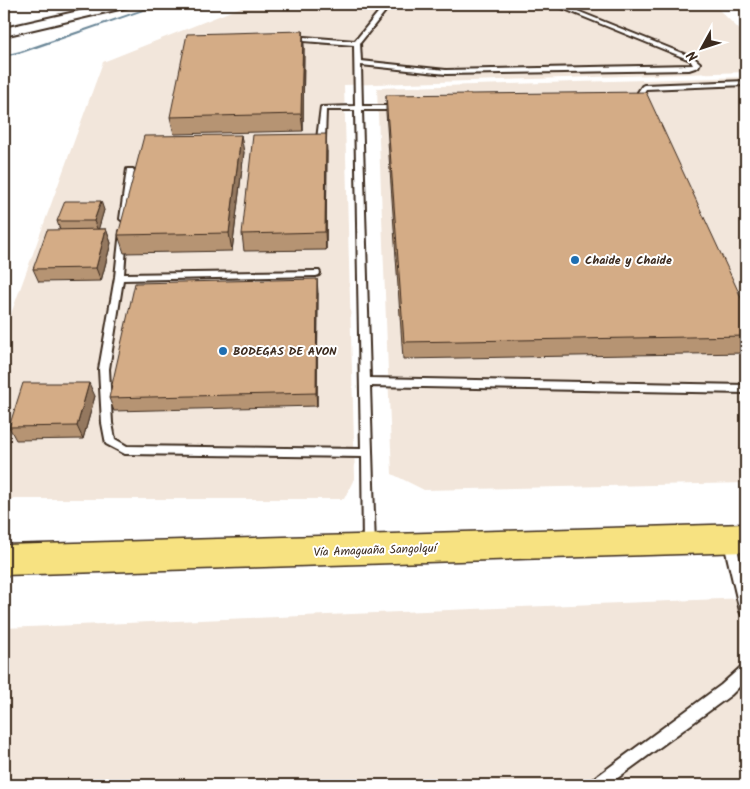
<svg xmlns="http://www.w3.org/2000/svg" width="750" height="789" font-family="Kalam,sans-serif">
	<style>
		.built { fill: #f2e6db }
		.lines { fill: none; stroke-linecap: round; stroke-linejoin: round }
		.stream { fill: #6b8798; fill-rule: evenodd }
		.service-casing { stroke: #3b2a1e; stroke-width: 4 }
		.minor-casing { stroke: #3b2a1e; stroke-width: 4 }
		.trunk-casing { stroke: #3b2a1e; stroke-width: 3 }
		.service { fill: #fff; fill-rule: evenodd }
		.minor { fill: #fff; fill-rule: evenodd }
		.trunk { fill: #f7e281; fill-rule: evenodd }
		.wall { fill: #b69473; stroke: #3b2a1e }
		.shaded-wall { fill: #94785e; stroke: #3b2a1e }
		.building { fill: #d4ac86; stroke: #3b2a1e }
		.poi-dot { fill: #1f6fb2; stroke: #fff; stroke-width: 2 }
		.labels { text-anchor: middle; stroke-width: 4; stroke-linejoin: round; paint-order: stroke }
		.poi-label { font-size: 12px; font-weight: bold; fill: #3b2a1e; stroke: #fff; text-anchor: start }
		.street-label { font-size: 12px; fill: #3b2a1e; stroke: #fff }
	</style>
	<rect width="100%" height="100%" fill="#fff"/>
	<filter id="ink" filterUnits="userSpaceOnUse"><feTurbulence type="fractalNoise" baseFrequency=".02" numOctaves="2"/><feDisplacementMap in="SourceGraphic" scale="10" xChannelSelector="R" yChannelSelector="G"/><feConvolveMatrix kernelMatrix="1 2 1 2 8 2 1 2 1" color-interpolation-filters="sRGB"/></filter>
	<g filter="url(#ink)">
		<!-- built -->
		<path class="built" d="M249,4H713L746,36V72L344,85L355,477L344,499H4V333L103,62Z
			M746,77V483L424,490L392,474L377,88Z
			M746,598V785H4V628Z"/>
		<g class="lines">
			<!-- stream -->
			<path class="stream" d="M158,4H163L22,53L4,57V55L20,51Z"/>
			<defs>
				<path id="service" d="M385,4H391L360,43L361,61L446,70L693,65L690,60L552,4H560L694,58L700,63L698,67L689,70L446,74L361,65L362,106H399L403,108L399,110H362L370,378L746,385V393L370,386L375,547L373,551L369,552L365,551L363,547L362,457L125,454L106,444L102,423L99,369L115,277L120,231L123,230L127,233L124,274L319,271L320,273L319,275L316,276L123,280L109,369L112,423L115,439L127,446L361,449L355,110H326L325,139L321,141L317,139L321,107L355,106L354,45L291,40L288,38L291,36L355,41Z
					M746,81V85L646,89L644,92L649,104L646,106L643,104L638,92L642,86L644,85Z
					M127,169H133L134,171L128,219L124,222L120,219Z
					M729,534L733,535L735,539L746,587V617L742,615L740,611L723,539L725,535Z
					M746,666V680L731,695L608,785H590L592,780L721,685L741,667Z"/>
				<path id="minor" d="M110,4H130L128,7L4,36V28Z"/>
				<path id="trunk" d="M746,524V552L4,575V545Z"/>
			</defs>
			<!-- service casing -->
			<use href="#service" class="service-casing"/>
			<!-- minor casing -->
			<use href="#minor" class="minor-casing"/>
			<!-- trunk casing -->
			<use href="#trunk" class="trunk-casing"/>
			<!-- service -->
			<use href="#service" class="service"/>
			<!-- minor -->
			<use href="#minor" class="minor"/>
			<!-- trunk -->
			<use href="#trunk" class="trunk"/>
		</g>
		<!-- wall -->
		<path class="wall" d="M303,31L304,48L303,131L174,134L170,117Z
			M386,95L746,308V353L403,359L386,112Z
			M327,151L326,250L244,251L242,234Z
			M244,152L232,251L124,253L118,235Z
			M104,210L98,229H106L111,243L101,281L39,282L33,269L60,230L57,221Z
			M318,293L317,406L114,411L109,398Z
			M95,396L83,439L16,440L9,427Z"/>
		<!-- shaded-wall -->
		<path class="shaded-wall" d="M303,31L304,48L303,131L301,114Z
			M326,134L327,151L326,250L325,232Z
			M241,135L244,152L232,251L229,233Z
			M101,201L104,210L98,231L94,221Z
			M106,229L111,243L101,281L96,268Z
			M317,279L318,293L317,406L316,393Z
			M89,383L95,396L83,439L77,426Z"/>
		<!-- building -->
		<path class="building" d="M303,31L301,114L170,117L187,34Z
			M646,92L746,308V336L404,342L386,95Z
			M326,134L325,232L242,234L253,135Z
			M241,135L229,233L118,235L144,136Z
			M65,201H101L94,221H57Z
			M106,229L96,268L33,269L47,230Z
			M317,279L316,393L109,398L135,283Z
			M23,383H89L77,426L9,427Z"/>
	</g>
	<!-- markers -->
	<g class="poi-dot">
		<circle cx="575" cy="260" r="5"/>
		<circle cx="223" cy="351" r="5"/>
	</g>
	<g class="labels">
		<!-- poi labels -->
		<g class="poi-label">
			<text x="585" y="264">Chaide y Chaide</text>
			<text x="233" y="355">BODEGAS DE AVON</text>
		</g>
		<!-- street labels -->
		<g class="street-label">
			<text transform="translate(375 550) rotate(-2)" y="4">Vía Amaguaña Sangolquí</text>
		</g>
	</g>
	<!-- margin -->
	<rect width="750" height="789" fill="none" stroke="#fff" stroke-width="20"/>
	<rect x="10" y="10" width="730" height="769" fill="none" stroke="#3b2a1e" stroke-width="2" filter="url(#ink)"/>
	<!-- north arrow -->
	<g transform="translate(702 48) rotate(230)" stroke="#ffffff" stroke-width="4" paint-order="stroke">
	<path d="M0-4L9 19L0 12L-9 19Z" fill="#3b2a1e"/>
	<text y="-8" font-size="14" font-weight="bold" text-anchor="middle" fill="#3b2a1e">N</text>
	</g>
</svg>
